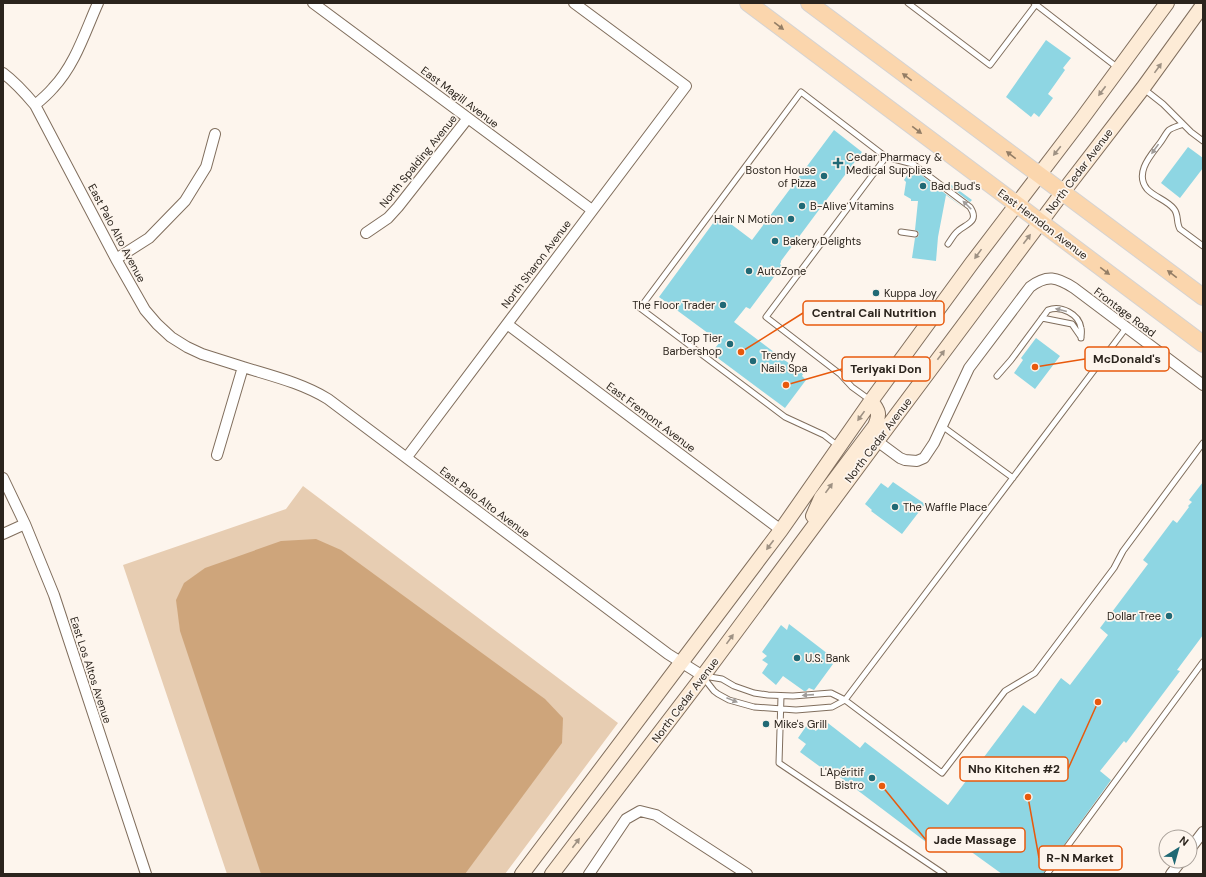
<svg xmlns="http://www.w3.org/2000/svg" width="1206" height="877" font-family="'DM Sans',sans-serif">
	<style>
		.green { fill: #e7cdb2 }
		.water { fill: #cea57b }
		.building { fill: #8ed6e3 }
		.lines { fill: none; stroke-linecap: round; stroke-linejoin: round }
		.service-casing { stroke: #806e5d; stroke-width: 7 }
		.minor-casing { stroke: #806e5d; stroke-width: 12 }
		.secondary-casing { stroke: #806e5d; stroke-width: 16 }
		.primary-casing { stroke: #d5d3d2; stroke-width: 18 }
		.service { stroke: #fff; stroke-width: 5 }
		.minor { stroke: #fff; stroke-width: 10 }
		.secondary { stroke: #fdebd6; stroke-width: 14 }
		.primary { stroke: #fbd6ad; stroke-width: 16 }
		.oneway { fill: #937d65 }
		.oneway2 { fill: #9e9183 }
		.oneway3 { fill: #a09c99 }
		.poi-dot { fill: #206975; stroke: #fdf5ed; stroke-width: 1.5 }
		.labels { text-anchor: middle; stroke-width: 3.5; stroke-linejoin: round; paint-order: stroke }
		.street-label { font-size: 11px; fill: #2b241d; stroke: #fdf5ed }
		.poi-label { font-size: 11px; fill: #2b241d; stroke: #fdf5ed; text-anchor: start }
		.leader { fill: none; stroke: #e8590c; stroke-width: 1.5 }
		.callout-dot { fill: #e8590c; stroke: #fdf5ed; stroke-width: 1.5 }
		.callout { fill: #fdf5ed; stroke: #e8590c; stroke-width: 1.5 }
		.callout-label { font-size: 12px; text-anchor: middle; font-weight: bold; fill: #2b241d }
	</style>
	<rect width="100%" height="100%" fill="#fdf5ed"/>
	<!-- green -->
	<path class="green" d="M303,486L618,723L505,874H227L123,565L286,509Z"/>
	<!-- water -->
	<path class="water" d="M316,539L341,550L545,699L563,718L562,743L465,874H261L180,631L176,600L184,583L205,568L281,541Z"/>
	<!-- building -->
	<path class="building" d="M1046,40L1071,58L1063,68L1065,70L1048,94L1053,98L1039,117L1034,113L1031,117L1006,97Z
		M834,130L862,152L781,261V262L780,264L782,266L750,309L746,307L734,322L803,374L802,376L806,380L785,408L711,353L720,342L659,297L719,215L752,240Z
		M1188,147L1203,158V168L1180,198L1161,183Z
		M912,168L965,209L946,195L938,237L936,261L912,258L915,238L918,237L919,234L918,231L915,230L918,201H911V199L904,195L906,182L904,180Z
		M949,183L972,200L970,202L948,185Z
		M1036,338L1060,356L1035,389L1014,373L1023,360L1021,358Z
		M893,482L925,504L902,534L871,511L872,510L865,504L881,483L888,488Z
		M1203,482V635L1177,670L1180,671L1126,743L1124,741L1100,771L1111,780L1043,874H1002L941,830L930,845L832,771L830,774L800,752L806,744L798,738L807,725L816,731L824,720L860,748L865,742L948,805L1023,705L1035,714L1061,678L1070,685L1108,635L1100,628L1148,564L1143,560L1173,520L1177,523L1189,507L1188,506L1192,502L1189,500Z
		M789,624L832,657L829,662L833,664L814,690L809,688L806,691H804L783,676L776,685L762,673L768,664L762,660L767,656L762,652L781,625L787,630Z"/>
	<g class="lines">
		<defs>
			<path id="service" d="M908,3L990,65L1037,3
				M1034,3L1118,68
				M1144,89L1163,104L1191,132L1203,141
				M1183,124C1179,126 1173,127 1169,130C1166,133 1163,139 1160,143C1151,155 1134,173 1147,189C1154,197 1167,200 1174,209C1179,215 1176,223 1180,229L1203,246
				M886,157L913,164L970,207C980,222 966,224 958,231C954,234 951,240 948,244
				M901,232L915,234
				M1042,318L1072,324L1081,337
				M997,376L1011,360L1048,310C1061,305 1079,314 1081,328C1082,331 1081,335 1081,338
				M942,426L1013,478
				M838,446L824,435L785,417L640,308L801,92L886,157L766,317L840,374L852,387L870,400
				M704,676L722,679L734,686L754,693L768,695L793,696L831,693L845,700L942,773L1005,691L1035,673L1114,568L1123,551L1203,443
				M703,677L714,691L718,694L729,700L754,707L796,710L832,707L845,700L1126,328
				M781,696L779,763L944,874
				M1047,874L1203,662"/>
			<path id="minor" d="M313,3L592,210
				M3,73C15,82 25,93 35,105L116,259L145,310L157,324L171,337L187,347L202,354L243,367L217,455
				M35,105C41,100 48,94 53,88C75,65 85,32 98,3
				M366,233L388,218L398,207L468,118
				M116,259L149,238L185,201L206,167L215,134
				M507,324L781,530
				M243,367C272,376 302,383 328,399L668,654L703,676
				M877,441L900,458L905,460L917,461L924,458L934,443L969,368L1030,287C1047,274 1057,277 1074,288L1203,385
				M407,457L686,86L574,3
				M3,478L25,524L54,595L146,874
				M3,534L25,524
				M1190,849L1203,832
				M589,874L626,819L640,811L656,815L747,874
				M1171,874L1181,861"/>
			<path id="secondary" d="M813,516L821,498L875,426C880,414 879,411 871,401
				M522,874L781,530L871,401L972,263L1081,120L1167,3
				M552,874L703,676L877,441L1063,192L1143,88L1203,5"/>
			<path id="primary" d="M748,3L1203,344
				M809,3L1203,297"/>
		</defs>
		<!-- service casing -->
		<use href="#service" class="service-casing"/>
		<!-- minor casing -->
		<use href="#minor" class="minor-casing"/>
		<!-- secondary casing -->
		<use href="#secondary" class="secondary-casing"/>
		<!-- primary casing -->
		<use href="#primary" class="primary-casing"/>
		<!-- service -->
		<use href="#service" class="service"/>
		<!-- minor -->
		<use href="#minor" class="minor"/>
		<!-- secondary -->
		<use href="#secondary" class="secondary"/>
		<!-- primary -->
		<use href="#primary" class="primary"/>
	</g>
	<!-- one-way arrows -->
	<defs><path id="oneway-solid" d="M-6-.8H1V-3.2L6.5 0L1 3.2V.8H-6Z"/></defs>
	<g class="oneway">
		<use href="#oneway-solid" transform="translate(779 26) rotate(37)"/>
		<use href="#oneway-solid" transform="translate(907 77) rotate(-143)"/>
		<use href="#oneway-solid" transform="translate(917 130) rotate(37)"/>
		<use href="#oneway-solid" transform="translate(1011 155) rotate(-143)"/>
		<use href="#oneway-solid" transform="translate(1105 271) rotate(37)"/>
		<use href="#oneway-solid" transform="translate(1172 274) rotate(-143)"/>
	</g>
	<g class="oneway2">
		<use href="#oneway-solid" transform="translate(1158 68) rotate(-54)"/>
		<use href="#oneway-solid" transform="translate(1102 91) rotate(127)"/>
		<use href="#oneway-solid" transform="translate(1057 151) rotate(129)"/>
		<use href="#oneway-solid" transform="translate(1027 239) rotate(-53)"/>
		<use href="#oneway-solid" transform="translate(978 254) rotate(126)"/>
		<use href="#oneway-solid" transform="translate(941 355) rotate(-53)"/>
		<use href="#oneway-solid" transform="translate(861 416) rotate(126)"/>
		<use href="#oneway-solid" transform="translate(829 488) rotate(-54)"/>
		<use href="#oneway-solid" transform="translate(770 545) rotate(127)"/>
		<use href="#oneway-solid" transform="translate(730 639) rotate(-54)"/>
		<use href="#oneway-solid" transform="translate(576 843) rotate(-53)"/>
	</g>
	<g class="oneway3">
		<use href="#oneway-solid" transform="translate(1155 149) rotate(126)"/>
		<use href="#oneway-solid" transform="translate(967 205) rotate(-135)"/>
		<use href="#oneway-solid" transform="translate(1061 310) rotate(-166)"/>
		<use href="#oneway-solid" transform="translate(808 695) rotate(176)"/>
		<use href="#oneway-solid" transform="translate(732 700) rotate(22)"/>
	</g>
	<!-- markers -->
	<g class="poi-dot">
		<path d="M836 157h4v4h4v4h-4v4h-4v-4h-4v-4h4z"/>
		<circle cx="824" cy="176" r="4"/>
		<circle cx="923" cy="186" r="4"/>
		<circle cx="802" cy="206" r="4"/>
		<circle cx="791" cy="219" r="4"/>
		<circle cx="775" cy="241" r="4"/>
		<circle cx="749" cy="271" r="4"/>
		<circle cx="876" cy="293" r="4"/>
		<circle cx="723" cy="305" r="4"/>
		<circle cx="730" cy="344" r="4"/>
		<circle cx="753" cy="361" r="4"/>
		<circle cx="895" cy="507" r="4"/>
		<circle cx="1169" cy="616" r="4"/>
		<circle cx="797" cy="658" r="4"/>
		<circle cx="766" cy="724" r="4"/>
		<circle cx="872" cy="778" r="4"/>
	</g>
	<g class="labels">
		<!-- street labels -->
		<g class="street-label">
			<text transform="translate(460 97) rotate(37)" y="4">East Magill Avenue</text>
			<text transform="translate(418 161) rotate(-51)" y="4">North Spalding Avenue</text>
			<text transform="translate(1079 171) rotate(-53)" y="4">North Cedar Avenue</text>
			<text transform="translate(1043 224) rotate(37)" y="4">East Herndon Avenue</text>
			<text transform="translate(117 233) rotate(62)" y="4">East Palo Alto Avenue</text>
			<text transform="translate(536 264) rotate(-53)" y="4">North Sharon Avenue</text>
			<text transform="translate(1125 312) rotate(37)" y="4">Frontage Road</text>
			<text transform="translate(651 417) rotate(37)" y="4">East Fremont Avenue</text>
			<text transform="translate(878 440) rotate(-53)" y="4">North Cedar Avenue</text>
			<text transform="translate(485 502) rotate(37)" y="4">East Palo Alto Avenue</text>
			<text transform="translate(91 670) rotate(72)" y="4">East Los Altos Avenue</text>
			<text transform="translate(685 700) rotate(-53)" y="4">North Cedar Avenue</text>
		</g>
		<!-- poi labels -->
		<g class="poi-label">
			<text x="846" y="161">Cedar Pharmacy &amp;<tspan x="846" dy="13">Medical Supplies</tspan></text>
			<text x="816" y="174" text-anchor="end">Boston House<tspan x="816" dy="13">of Pizza</tspan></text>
			<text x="931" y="190">Bad Bud's</text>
			<text x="810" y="210">B-Alive Vitamins</text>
			<text x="783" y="223" text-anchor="end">Hair N Motion</text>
			<text x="783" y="245">Bakery Delights</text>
			<text x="757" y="275">AutoZone</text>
			<text x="884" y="297">Kuppa Joy</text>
			<text x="715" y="309" text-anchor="end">The Floor Trader</text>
			<text x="722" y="342" text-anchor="end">Top Tier<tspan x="722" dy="13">Barbershop</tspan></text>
			<text x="761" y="359">Trendy<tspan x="761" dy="13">Nails Spa</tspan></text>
			<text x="903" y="511">The Waffle Place</text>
			<text x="1161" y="620" text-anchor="end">Dollar Tree</text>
			<text x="805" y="662">U.S. Bank</text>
			<text x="774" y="728">Mike's Grill</text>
			<text x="864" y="776" text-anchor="end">L'Apéritif<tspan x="864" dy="13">Bistro</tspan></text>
		</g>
	</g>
	<!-- callouts -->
	<path class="leader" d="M741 352L803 313M1035 367L1085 359M786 385L842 369M1098 702L1068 769M882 786L926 840M1028 797L1039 858"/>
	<g class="callout-dot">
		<circle cx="741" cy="352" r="4"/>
		<circle cx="1035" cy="367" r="4"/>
		<circle cx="786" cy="385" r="4"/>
		<circle cx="1098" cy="702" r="4"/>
		<circle cx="882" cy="786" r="4"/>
		<circle cx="1028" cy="797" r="4"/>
	</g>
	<g class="callout">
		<rect x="803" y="301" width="141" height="24" rx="4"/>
		<rect x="1085" y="347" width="84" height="24" rx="4"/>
		<rect x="842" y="357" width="88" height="24" rx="4"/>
		<rect x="960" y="757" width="108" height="24" rx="4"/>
		<rect x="926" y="828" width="99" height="24" rx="4"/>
		<rect x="1039" y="846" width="83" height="24" rx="4"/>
	</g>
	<g class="callout-label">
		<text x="874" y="317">Central Cali Nutrition</text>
		<text x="1127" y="363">McDonald's</text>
		<text x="886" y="373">Teriyaki Don</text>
		<text x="1014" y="773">Nho Kitchen #2</text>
		<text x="975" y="844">Jade Massage</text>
		<text x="1080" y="862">R-N Market</text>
	</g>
	<!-- border -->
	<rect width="1206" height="877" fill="none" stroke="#2b241d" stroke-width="8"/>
	<!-- north arrow -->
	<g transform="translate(1178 849) rotate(37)"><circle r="19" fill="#fdf5ed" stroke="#a9a19a"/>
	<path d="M0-3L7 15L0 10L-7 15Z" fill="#206975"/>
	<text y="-6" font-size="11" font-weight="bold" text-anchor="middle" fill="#2b241d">N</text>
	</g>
</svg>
